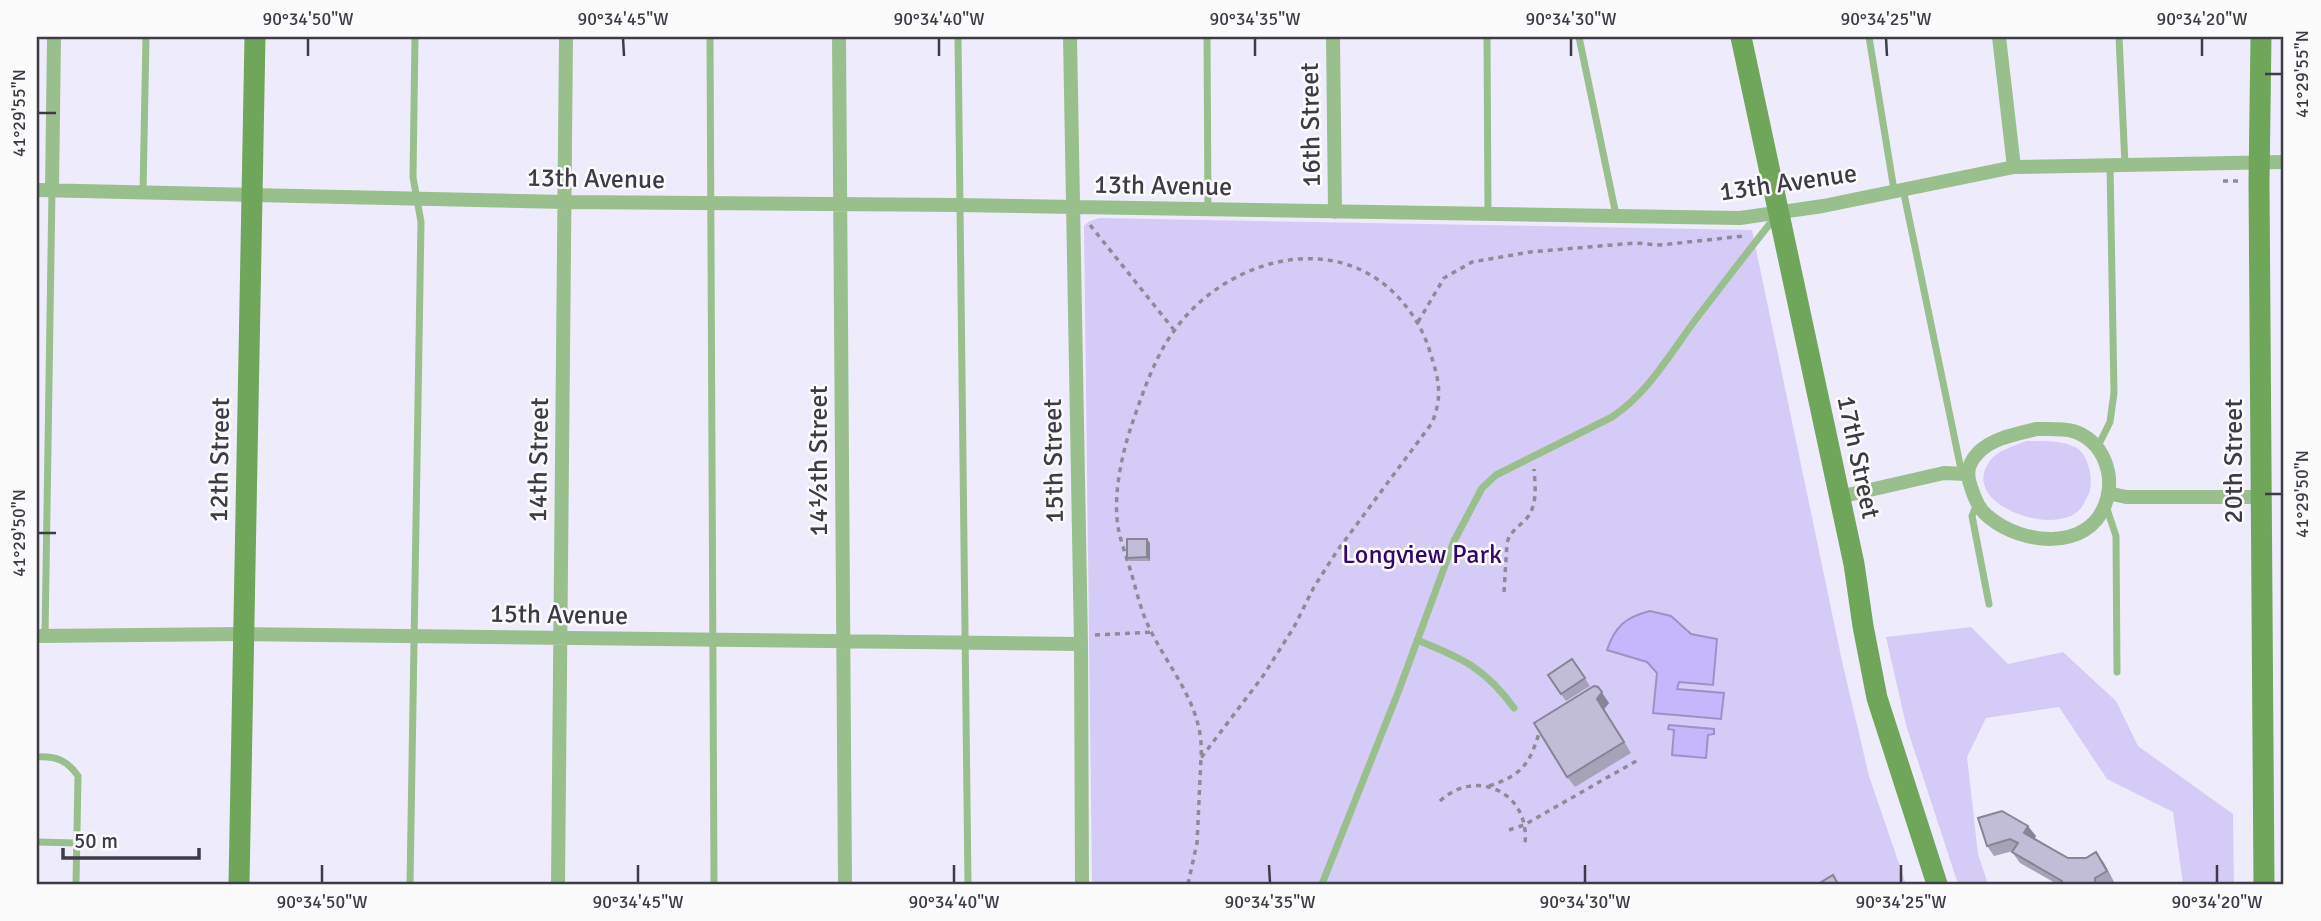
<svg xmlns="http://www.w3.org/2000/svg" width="2321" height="921" font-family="Signika,sans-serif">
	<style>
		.built { fill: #e8e3ff }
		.green { fill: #d4ccf6 }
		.water { fill: #c5b7fc; stroke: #9c92c5; stroke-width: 2 }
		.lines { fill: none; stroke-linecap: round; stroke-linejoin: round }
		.path { stroke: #8d8b98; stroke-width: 3.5; stroke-dasharray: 5 5; stroke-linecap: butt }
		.lane { stroke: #99bf8c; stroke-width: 7 }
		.street { stroke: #99bf8c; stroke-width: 14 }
		.secondary { stroke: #6fa659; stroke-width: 21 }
		.wall { fill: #a6a2b9 }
		.shaded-wall { fill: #878496 }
		.building { fill: #c1bcd7; stroke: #878496; stroke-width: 2 }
		.ticks { fill: none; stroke: #3d3b46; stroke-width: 2.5 }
		.labels { text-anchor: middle; stroke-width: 5; stroke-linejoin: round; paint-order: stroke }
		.street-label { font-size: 26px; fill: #3d3b46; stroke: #fbfbfb }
		.park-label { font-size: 26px; fill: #32056a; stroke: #fbfbfb }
		.neatline { fill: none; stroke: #3d3b46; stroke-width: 2.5 }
		.ticks-label { font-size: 18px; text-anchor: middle; fill: #3d3b46 }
	</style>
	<rect width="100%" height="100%" fill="#eeecfc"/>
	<!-- built -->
	<path class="built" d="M2280,172H2284V414Z"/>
	<!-- green -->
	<path class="green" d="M1099,218L1752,230L1842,661L1869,776L1906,884H1092L1084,226L1088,222Z
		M2027,441C2042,441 2061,440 2075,447C2088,453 2093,477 2090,490C2089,495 2085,501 2083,505C2063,541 1958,506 1989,462C1997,450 2014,446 2027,441Z
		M1971,627L2008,664L2063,652L2116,701L2138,746L2233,814L2234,884H2183L2173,812L2107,779L2059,707L1986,718L1967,757L1978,854L1988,884H1958L1906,725L1886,637Z"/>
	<!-- water -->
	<path class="water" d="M1650,611L1671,616L1691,634L1717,639L1713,685L1679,682L1677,689L1724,693L1721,719L1653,713L1657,673L1647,662L1607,650C1615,626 1626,617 1650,611Z
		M1669,725L1714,729V734L1708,735L1706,758L1672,755L1674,730L1668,729Z"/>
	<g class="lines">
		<!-- path -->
		<path class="path" d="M2223,181H2240
			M1090,225L1174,330
			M1418,322L1444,278L1472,262L1530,252L1635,243L1660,245L1744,236
			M1504,592L1507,543C1510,531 1519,527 1527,518C1538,504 1535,485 1534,469
			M1095,635L1153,632
			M1489,786C1523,775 1530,763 1540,730
			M1440,801C1477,767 1530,793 1525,843
			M1509,830L1524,825L1638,760
			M1188,884L1197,843L1201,758C1205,705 1167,668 1147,623C1140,607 1136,589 1131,572C1127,559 1122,545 1119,532C1112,500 1121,457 1131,427C1142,395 1154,358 1174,331C1222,263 1325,230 1391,290C1409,307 1423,328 1430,352C1439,380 1443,395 1432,423L1337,551L1314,587L1294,627L1263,676L1201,758"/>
		<!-- lane -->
		<path class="lane" d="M710,37L714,884
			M958,37L968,884
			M1207,37L1208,210
			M1487,37L1488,214
			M1579,37L1616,215
			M1869,37L1894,190
			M2119,37L2125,164
			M1903,189L1962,474
			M143,192L146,37
			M2097,448L2110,422L2114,393L2110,164
			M1977,504L1972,516L1989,604
			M2106,506L2116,536L2117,672
			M45,636L52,190
			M1417,640C1462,658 1485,668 1514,708
			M37,757C56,756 67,760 78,776L76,884
			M37,842L77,843
			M410,884L421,222L413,177L415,37
			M1322,884L1399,690L1454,541L1482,488L1496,475L1612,417C1649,392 1669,355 1696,319C1722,285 1749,250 1776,216"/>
		<!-- street -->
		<path class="street" d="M839,37L845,884
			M1070,37L1081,644L1082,884
			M1333,37L1335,212
			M1999,37L2014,167
			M37,190L565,202L959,205L1740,218L1823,206L2014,167L2284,162
			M52,190L54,37
			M2036,429C2047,429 2062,428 2073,431C2104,441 2116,476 2105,505C2087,552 2022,544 1990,518C1979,510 1975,499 1971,487C1965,472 1969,461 1981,450C1996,437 2018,434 2036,429Z
			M2108,493L2126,497H2261
			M1839,497L1944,473L1966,474
			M37,636L243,634L1081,644
			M558,884L566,37"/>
		<!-- secondary -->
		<path class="secondary" d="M1741,37L1854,564L1863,626L1877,698L1937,884
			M2261,37L2259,182L2264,884
			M239,884L255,37"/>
	</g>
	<!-- wall -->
	<path class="wall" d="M1150,543V561H1130L1127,558Z
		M1572,659L1590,686L1566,701L1548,675Z
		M1598,687L1609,703L1604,709L1631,753L1575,787L1567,777Z
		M2002,811L2036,836L2035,838L2068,858H2086L2096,852L2114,882L2110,884H2057L2020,863L2012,852L2013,851L1994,856L1987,846Z"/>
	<!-- shaded-wall -->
	<path class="shaded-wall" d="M1147,539L1150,543V561L1147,557Z
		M1598,687L1609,703L1604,709L1631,753L1597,699Z
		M2028,826L2036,836L2032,843L2024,833Z
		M2096,852L2104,863L2114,882L2107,871Z"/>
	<!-- building -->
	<path class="building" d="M1127,539H1147V557L1127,558Z
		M1572,659L1585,678L1561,694L1548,675Z
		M1594,686L1598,687L1602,692L1597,699L1624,742L1567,777L1534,723Z
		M2002,811L2028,826L2024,833L2068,858H2086L2096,852L2107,871L2095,878V884H2062V881L2012,852L2018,843L2010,839L1987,846L1978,818Z
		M1833,875L1838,884H1818Z"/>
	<!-- ticks -->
	<path class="ticks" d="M308,38V56M623,38L624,56M939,38V56M1255,38V56M1571,38V56M1886,38L1887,56M2202,38V56M2265,74H2282M38,113H56M2265,494H2282M38,533H56M322,865V883M638,865V883M954,865V883M1269,865L1270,883M1585,865V883M1901,865V883M2217,865V883"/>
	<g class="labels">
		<!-- street labels -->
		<g class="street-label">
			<text transform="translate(1310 125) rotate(-91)" y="9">16th Street</text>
			<text transform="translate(596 178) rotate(1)" y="9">13th Avenue</text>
			<text transform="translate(1788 182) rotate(-8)" y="9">13th Avenue</text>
			<text transform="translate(1163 185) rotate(1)" y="9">13th Avenue</text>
			<text transform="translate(1859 457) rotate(78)" y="9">17th Street</text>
			<text transform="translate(219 460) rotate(-89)" y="9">12th Street</text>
			<text transform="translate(538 460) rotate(-89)" y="9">14th Street</text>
			<text transform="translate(818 461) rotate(-90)" y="9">14½th Street</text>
			<text transform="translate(1053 461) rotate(-91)" y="9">15th Street</text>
			<text transform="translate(2233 461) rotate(-90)" y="9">20th Street</text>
			<text transform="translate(559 614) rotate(1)" y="9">15th Avenue</text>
		</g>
		<!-- park labels -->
		<g class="park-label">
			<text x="1422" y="563">Longview Park</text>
		</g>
	</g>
	<!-- border -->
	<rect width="2321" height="921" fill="none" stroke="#fbfbfb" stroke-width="77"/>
	<!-- scale -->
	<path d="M63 848v10h136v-10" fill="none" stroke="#3d3b46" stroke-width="3.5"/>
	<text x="74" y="848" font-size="21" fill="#3d3b46" stroke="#fbfbfb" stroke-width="5" paint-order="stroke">50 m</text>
	<rect x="38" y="38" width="2244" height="845" class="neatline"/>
	<g class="ticks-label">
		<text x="308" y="25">90°34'50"W</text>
		<text x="623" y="25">90°34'45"W</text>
		<text x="939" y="25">90°34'40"W</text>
		<text x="1255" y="25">90°34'35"W</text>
		<text x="1571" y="25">90°34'30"W</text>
		<text x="1886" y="25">90°34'25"W</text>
		<text x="2202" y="25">90°34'20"W</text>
		<text transform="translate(2302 74) rotate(-90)" y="6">41°29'55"N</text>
		<text transform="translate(19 113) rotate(-90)" y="6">41°29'55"N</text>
		<text transform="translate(2302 494) rotate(-90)" y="6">41°29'50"N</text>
		<text transform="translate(19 533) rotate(-90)" y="6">41°29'50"N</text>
		<text x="322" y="908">90°34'50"W</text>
		<text x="638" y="908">90°34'45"W</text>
		<text x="954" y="908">90°34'40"W</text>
		<text x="1270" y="908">90°34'35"W</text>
		<text x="1585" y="908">90°34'30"W</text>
		<text x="1901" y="908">90°34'25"W</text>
		<text x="2217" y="908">90°34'20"W</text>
	</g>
</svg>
